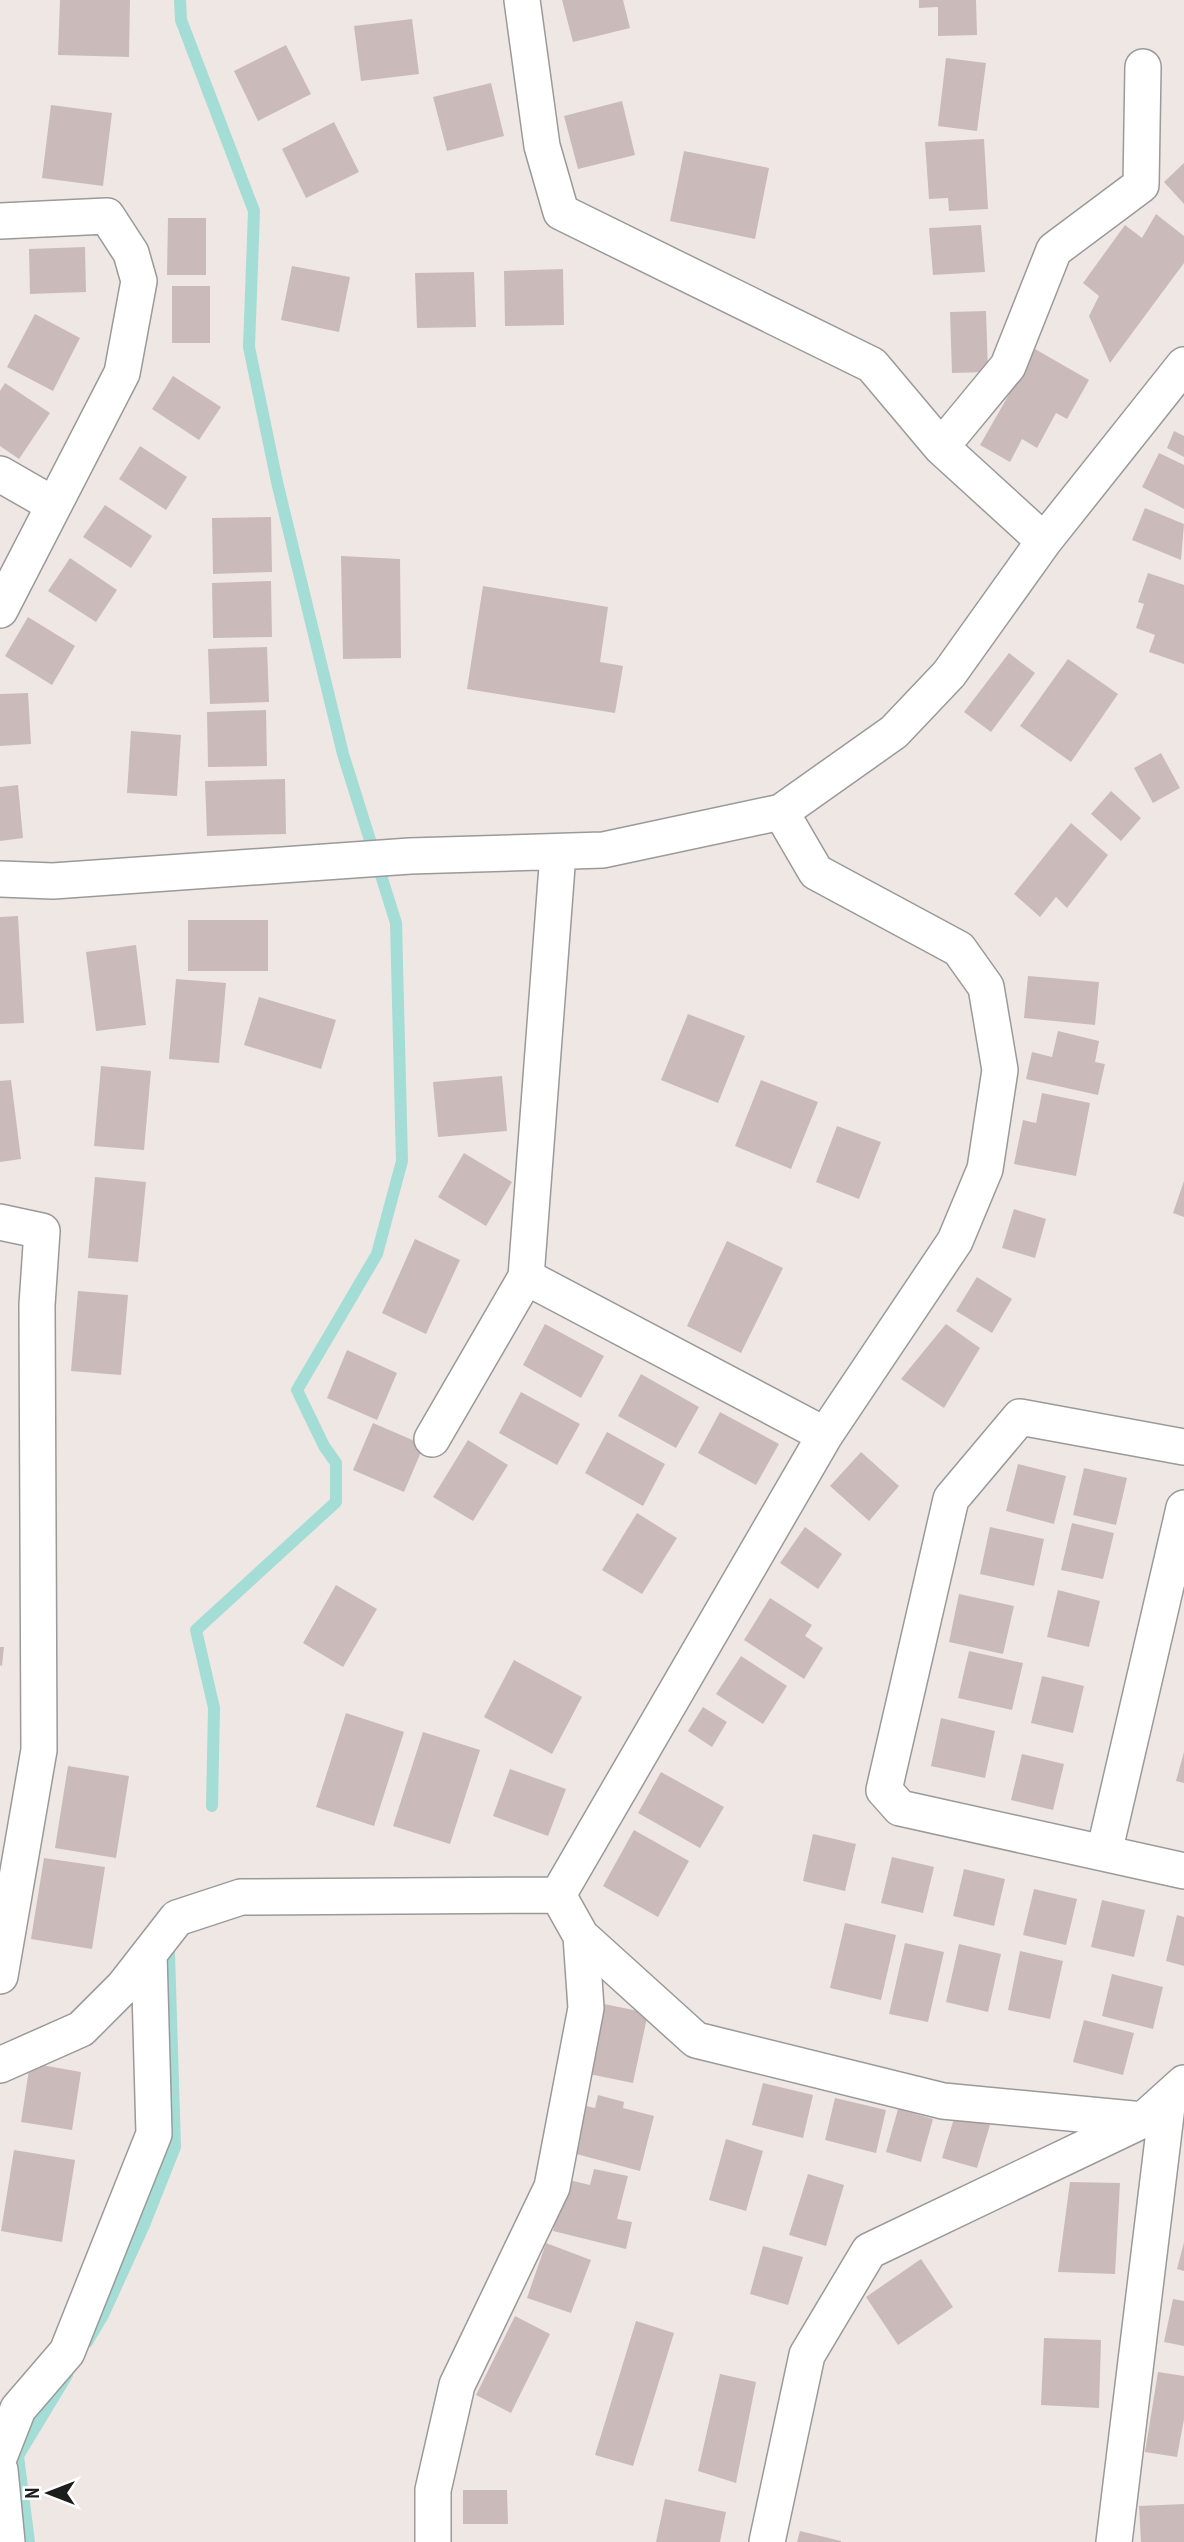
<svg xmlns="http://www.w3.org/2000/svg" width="1184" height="2542" font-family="'PT Sans Narrow',sans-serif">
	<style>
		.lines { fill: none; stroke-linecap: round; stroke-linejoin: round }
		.stream { stroke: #a3ddd6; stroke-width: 12 }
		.building { fill: #cabbba }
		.minor-casing { stroke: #9a9a9a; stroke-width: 38 }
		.minor { stroke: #fff; stroke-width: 35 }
	</style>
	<rect width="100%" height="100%" fill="#efe7e3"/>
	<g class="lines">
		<!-- stream -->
		<path class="stream" d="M180,0L181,20L254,211L249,347L277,482L343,754L396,923L402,1161L377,1254L297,1390L324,1446L336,1463V1502L196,1630L214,1708L212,1806
			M87,2342L103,2315L144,2225L175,2147L169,1953
			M29,2542L18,2456L67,2375"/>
	</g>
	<!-- building -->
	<path class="building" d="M60,0H130L129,57L58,55Z
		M562,0H623L630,28L573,42Z
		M919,0H976L977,35L938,36V7L919,8Z
		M412,19L419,74L361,81L354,26Z
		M286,45L311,94L258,121L234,71Z
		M946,58L986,63L977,131L938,126Z
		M491,83L504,136L447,151L433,97Z
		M622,101L635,155L578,169L564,116Z
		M51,105L112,113L103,186L42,178Z
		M334,122L359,172L306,198L282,149Z
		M984,139L988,209L949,211L948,198L929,199L925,142Z
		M684,151L769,168L755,239L670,221Z
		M1184,163V204L1164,182Z
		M1156,214L1184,236V263L1110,363L1089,316L1099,296L1083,283L1125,225L1142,238Z
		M168,218H206V275H167Z
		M981,225L985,272L933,275L929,228Z
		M85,247L86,292L30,294L29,249Z
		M292,266L350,277L339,332L281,320Z
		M563,269L564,325L505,326L504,271Z
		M474,272L476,327L417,328L415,273Z
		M172,286H210V343H172Z
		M986,311L988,372L952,373L950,312Z
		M35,314L80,338L53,391L7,367Z
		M1035,349L1089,380L1067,419L1056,413L1037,448L1022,439L1010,462L980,445Z
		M173,376L221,407L199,440L152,409Z
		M5,383L50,413L19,459L0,446V391Z
		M1174,431L1184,436V457L1167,448Z
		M140,446L187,477L166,510L119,479Z
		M1159,453L1184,465V509L1142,487Z
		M105,505L152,536L131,568L83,537Z
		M1145,508L1184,524L1181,560L1132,540Z
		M271,517L272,572L213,574L212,518Z
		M341,556L400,559L401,658L343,659Z
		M70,558L117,590L96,622L48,591Z
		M1148,573L1184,585V664L1149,652L1155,635L1136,628L1144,604L1138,602Z
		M271,581L272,637L213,638L212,583Z
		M483,586L608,607L600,662L623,666L615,713L467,689Z
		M28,617L75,646L52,685L5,656Z
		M267,647L269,702L210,704L208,649Z
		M1009,653L1035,673L991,732L964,712Z
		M1068,659L1118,694L1071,762L1020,726Z
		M28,693L31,744L0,746V694Z
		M266,710L267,766L208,767L207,712Z
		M131,731L181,735L177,796L127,793Z
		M1161,753L1180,788L1153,803L1134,768Z
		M285,779L286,834L207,836L205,781Z
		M18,785L23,838L0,841V787Z
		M1111,791L1141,818L1121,841L1091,814Z
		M1071,823L1108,855L1067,908L1056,897L1040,917L1014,894Z
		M18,916L24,1023L0,1024V917Z
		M188,920H268V971H188Z
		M136,945L146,1025L96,1031L86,952Z
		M1028,976L1099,982L1095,1025L1024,1018Z
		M176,979L226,983L219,1063L169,1059Z
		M259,997L336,1020L321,1069L244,1045Z
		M688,1014L745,1036L718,1103L661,1080Z
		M1058,1031L1099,1041L1095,1062L1105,1064L1098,1095L1026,1079L1032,1052L1052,1057Z
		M101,1066L151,1071L144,1150L94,1146Z
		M502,1076L507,1131L438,1137L433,1082Z
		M11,1080L21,1159L0,1162V1081Z
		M761,1080L818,1102L791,1169L735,1146Z
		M1042,1093L1090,1103L1076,1176L1014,1164L1023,1120L1036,1123Z
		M837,1126L881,1142L859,1199L816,1182Z
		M464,1153L512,1182L486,1226L438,1197Z
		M95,1177L146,1182L138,1262L88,1258Z
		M1184,1181V1217L1173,1213Z
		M1014,1209L1046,1219L1035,1258L1002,1248Z
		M415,1239L460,1260L426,1334L382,1313Z
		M727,1241L783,1268L741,1353L687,1326Z
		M977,1277L1012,1299L992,1333L956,1311Z
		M78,1291L128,1295L121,1375L71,1371Z
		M545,1324L604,1356L581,1398L523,1365Z
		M946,1324L980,1348L944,1408L901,1379Z
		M347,1350L397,1373L377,1420L327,1398Z
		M641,1374L699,1407L676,1448L618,1416Z
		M521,1392L580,1424L557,1465L499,1433Z
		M720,1412L779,1444L756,1485L698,1453Z
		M373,1423L424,1445L404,1492L353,1470Z
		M607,1432L665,1464L643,1506L585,1473Z
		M468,1440L508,1465L473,1521L433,1497Z
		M861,1452L899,1486L869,1521L830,1486Z
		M1018,1464L1066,1476L1054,1524L1006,1511Z
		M1084,1468L1127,1478L1116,1525L1073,1515Z
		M637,1513L677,1538L642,1594L602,1570Z
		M1072,1523L1114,1533L1103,1579L1061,1570Z
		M805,1527L842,1554L818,1589L780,1563Z
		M990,1527L1044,1539L1034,1586L980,1574Z
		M336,1585L377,1609L343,1667L303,1643Z
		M1058,1590L1100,1601L1089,1647L1047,1637Z
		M959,1594L1014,1606L1003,1654L949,1642Z
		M770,1598L812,1625L805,1636L823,1648L804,1679L744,1640Z
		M0,1647H4L2,1666L0,1665Z
		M969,1651L1023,1663L1012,1710L958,1698Z
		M741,1656L787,1686L763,1724L716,1694Z
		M514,1660L582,1697L552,1754L484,1717Z
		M1042,1676L1084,1686L1073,1733L1031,1723Z
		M703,1707L727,1722L712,1747L688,1731Z
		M346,1713L404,1732L374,1826L316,1807Z
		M941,1718L995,1731L985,1778L931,1766Z
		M423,1732L480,1750L450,1844L393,1826Z
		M1184,1752V1783L1176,1781Z
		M1022,1754L1064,1764L1053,1810L1011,1800Z
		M68,1766L129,1776L116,1858L55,1848Z
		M510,1769L566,1789L548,1836L493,1816Z
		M661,1772L724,1807L700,1848L638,1813Z
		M634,1830L689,1861L658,1917L603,1886Z
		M813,1834L856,1844L845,1891L803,1881Z
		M892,1857L934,1867L923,1913L881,1903Z
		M44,1858L105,1867L92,1949L31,1939Z
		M964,1869L1005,1879L994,1926L953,1916Z
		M1034,1889L1077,1899L1066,1945L1023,1935Z
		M1102,1900L1145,1910L1134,1957L1091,1947Z
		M1177,1915L1184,1917V1966L1166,1961Z
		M845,1923L896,1935L881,2000L830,1988Z
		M905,1943L944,1952L928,2022L889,2014Z
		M959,1944L1001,1954L988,2012L946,2002Z
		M1020,1951L1063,1961L1050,2019L1008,2010Z
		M1112,1974L1163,1987L1153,2029L1102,2016Z
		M604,2004L648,2013L633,2083L589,2074Z
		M1084,2020L1134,2033L1123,2075L1073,2062Z
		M30,2063L81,2072L72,2130L21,2122Z
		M763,2083L813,2095L803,2138L752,2125Z
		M598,2095L624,2102L623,2108L654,2116L640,2171L569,2152L582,2105L595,2108Z
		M835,2098L886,2110L876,2153L825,2140Z
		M898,2109L933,2119L921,2162L886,2152Z
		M955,2115L990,2125L977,2168L942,2158Z
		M726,2139L763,2151L746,2211L709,2200Z
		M14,2150L75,2160L62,2242L1,2231Z
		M594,2169L628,2176L617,2219L632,2222L626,2249L553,2231L565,2179L590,2185Z
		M808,2174L844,2185L826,2246L789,2235Z
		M1070,2182L1120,2183L1115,2274L1058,2272Z
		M1184,2242V2271L1177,2269Z
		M546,2243L591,2260L571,2313L527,2298Z
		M763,2246L803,2257L788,2305L750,2294Z
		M921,2259L953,2307L898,2345L866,2297Z
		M1173,2299L1184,2301V2346L1164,2342Z
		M515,2316L550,2334L511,2413L476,2395Z
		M636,2321L674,2333L633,2466L595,2455Z
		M1044,2338L1101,2340L1099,2408L1041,2405Z
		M1158,2372L1184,2376V2419L1177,2457L1145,2452Z
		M720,2374L756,2382L736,2483L698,2471Z
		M463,2490H507L508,2524H463Z
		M665,2499L726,2512L720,2542H656Z
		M1184,2504V2542H1141L1139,2506Z
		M800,2531L841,2541V2542H797Z"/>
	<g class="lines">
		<defs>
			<path id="minor" d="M522,0L542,146L561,212L872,365L941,447L1044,541
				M0,221L107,216L131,253L139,281L122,373L0,610
				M941,447L1008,366L1054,250L1141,185L1143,67
				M0,474L54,505
				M0,879L53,881L410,856L603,850L781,812L894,732L949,674L1044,541L1184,365
				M0,1222L42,1231L37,1305L39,1750L0,1976
				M526,1277L825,1435
				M432,1439L526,1277L558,853
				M1184,1447L1020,1417L951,1499L884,1790L900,1808L1184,1871
				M1104,1853L1184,1508
				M558,1895L825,1435L955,1241L985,1169L1000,1070L986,987L959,949L816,872L781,812
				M558,1895L581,1936L696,2040L943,2101L1143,2120
				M0,2065L81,2029L124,1986L177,1918L241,1897L558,1895
				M0,2455L18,2409L67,2352L154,2134L149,1954
				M0,2470L7,2542
				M433,2542V2490L457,2385L552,2187L586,2008L581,1936
				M767,2542L807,2355L869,2251L1143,2120L1184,2083
				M1114,2542L1168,2098"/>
		</defs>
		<!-- minor casing -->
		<use href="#minor" class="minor-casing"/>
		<!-- minor -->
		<use href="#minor" class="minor"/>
	</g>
	<!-- north arrow -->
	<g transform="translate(49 2493) rotate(270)" stroke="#ffffff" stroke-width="5" paint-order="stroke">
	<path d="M0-5L12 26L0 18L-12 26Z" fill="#1d1d1d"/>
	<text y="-10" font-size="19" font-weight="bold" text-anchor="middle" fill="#1d1d1d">N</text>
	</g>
</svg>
